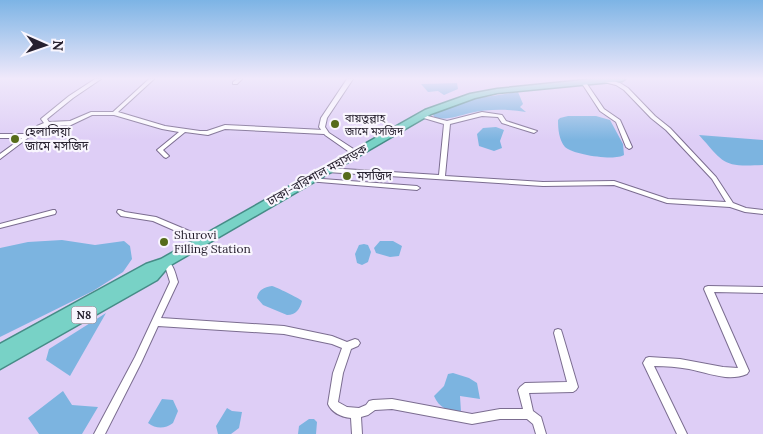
<svg xmlns="http://www.w3.org/2000/svg" width="763" height="434" font-family="Lora,'Noto Sans Bengali',serif">
	<style>
		.water { fill: #7cb4e0 }
		.lines { fill: none; stroke-linecap: round; stroke-linejoin: round }
		.minor-casing { stroke: #7b6d90; stroke-width: 2 }
		.tertiary-casing { stroke: #7b6d90; stroke-width: 2 }
		.trunk-casing { stroke: #468c87; stroke-width: 3 }
		.minor { fill: #fff; fill-rule: evenodd }
		.tertiary { fill: #fff; fill-rule: evenodd }
		.trunk { fill: #78d2c6; fill-rule: evenodd }
		.poi-dot { fill: #566c1a; stroke: #f9f6fe; stroke-width: 2 }
		.labels { text-anchor: middle; stroke-width: 4.5; stroke-linejoin: round; paint-order: stroke }
		.far-poi-label { font-size: 11px; fill: #27212f; stroke: #f9f6fe; text-anchor: start }
		.shield { fill: #f9f6fe; stroke: #66616d; stroke-width: 1 }
		.shield-label { font-size: 11px; font-weight: bold; fill: #27212f }
		.poi-label { font-size: 12px; fill: #27212f; stroke: #f9f6fe; text-anchor: start }
		.street-label { font-size: 12px; fill: #27212f; stroke: #f9f6fe }
	</style>
	<rect width="100%" height="100%" fill="#decef6"/>
	<!-- water -->
	<path class="water" d="M457,83L458,89L444,95L438,91L428,92L421,84Z
		M518,92L523,104L520,107L526,112C508,109 488,109 470,113C458,116 448,120 435,118L433,115C457,98 490,97 518,92Z
		M568,116H596L610,120L623,144L624,155C616,161 573,155 565,147C559,140 558,129 558,120L560,118Z
		M496,127L504,130L500,141L502,148L494,151L479,146L477,134L483,128Z
		M699,135L763,140V165C722,167 725,164 699,135Z
		M62,240L95,245L124,241L130,246L132,259L123,272L93,291L0,337V248L28,242Z
		M380,241H393L402,246L399,256L390,257L376,253L374,248Z
		M364,244L368,245L371,252L368,262L362,265L357,263L355,254L359,245Z
		M272,286C276,287 299,298 302,301C300,309 296,315 287,315L263,305L257,298C258,290 264,287 272,286Z
		M106,313L70,376L46,360L49,349Z
		M453,373L469,378L477,383L480,399L460,396L461,412C448,411 439,408 434,396L444,386L448,374Z
		M63,391L72,405L98,407L82,434H39L28,418Z
		M162,399L173,400L178,411L173,423C165,429 156,429 148,423Z
		M227,408L232,411L242,412L239,428L231,434H218L216,426Z
		M309,419H314L317,422L316,434H298L299,426Z"/>
	<g class="lines">
		<defs>
			<path id="minor" d="M95,79H101L73,98L47,119L49,122L70,121L91,112H113L149,79H154L118,112L165,126L200,131H207L225,125L324,130L327,132L324,134L225,129L208,135L185,132L163,150L169,156L166,158L164,157L157,150L179,132L162,129L114,115H92L71,125L48,126L41,128L0,159V154L22,138H0V134H26L37,126L44,123L41,119L42,118L69,96Z
				M237,79H242L237,84H233V82Z
				M600,79H605L620,83L628,88L655,116L670,128L716,177L733,203L746,208L763,210V214L745,212L730,207L667,203L614,185L543,186L327,172L324,170L327,168L439,175L444,124L417,116L420,114L447,121L482,112L502,115L506,121L537,131L534,133L502,123L498,117L482,116L450,124L445,176L543,182L614,181L668,199L726,202L712,179L666,130L651,118L624,90L616,85L600,81Z
				M581,81H585L604,109L620,120L632,147L631,148L629,149L626,147L616,122L600,111L581,82Z
				M309,178L417,186L420,188L417,190L307,181L306,180L307,179Z
				M53,210H55L56,212L55,214L0,228V224Z
				M118,210H120L125,212L156,217L206,238L207,240L206,242L203,243L153,221L121,216L117,212Z
				M165,259C174,264 175,273 178,282L161,318L284,326L332,336L347,342L355,339L358,340L360,343L358,346L351,349L343,373L338,402L347,407L359,408L366,405L369,401L373,400L392,399L472,414L500,409H523L518,390L520,387L525,383L567,382L554,333L555,330L558,329L561,330L562,333L578,387L576,390L573,392L529,393L533,411L541,417L546,434H536L533,424L527,419H500L472,424L392,409L375,410L368,415L361,417L362,434H352L351,418C342,417 332,413 328,404L333,373L342,348L332,344L284,334L158,326L141,363L105,434H94L135,357L170,282L166,269L161,262L162,260Z
				M708,286L763,287V293L714,292L749,371L747,374C728,382 709,373 689,369C678,367 666,366 654,366L687,434H677L643,363L646,358L649,357L680,359L723,367L738,368L704,289L705,287Z"/>
			<path id="tertiary" d="M347,79H353L327,118L325,127L329,133L358,152L359,154L355,156L325,135L319,127L321,118Z"/>
			<path id="trunk" d="M594,79H625L622,81L497,93L475,98L431,114L169,266L157,280L0,369V344L146,264L161,259L425,110L470,94L497,89Z"/>
		</defs>
		<!-- minor casing -->
		<use href="#minor" class="minor-casing"/>
		<!-- tertiary casing -->
		<use href="#tertiary" class="tertiary-casing"/>
		<!-- trunk casing -->
		<use href="#trunk" class="trunk-casing"/>
		<!-- minor -->
		<use href="#minor" class="minor"/>
		<!-- tertiary -->
		<use href="#tertiary" class="tertiary"/>
		<!-- trunk -->
		<use href="#trunk" class="trunk"/>
	</g>
	<!-- sky -->
	<linearGradient id="sky" x2="0" y2="1"><stop stop-color="#7db4e5"/><stop offset="0.56" stop-color="#f0e9fb"/><stop offset="1" stop-color="#f0e9fb" stop-opacity="0"/></linearGradient>
	<rect width="763" height="140" fill="url(#sky)"/>
	<!-- markers -->
	<g class="poi-dot">
		<circle cx="335" cy="124" r="5"/>
		<circle cx="15" cy="139" r="5"/>
		<circle cx="347" cy="176" r="5"/>
		<circle cx="164" cy="242" r="5"/>
	</g>
	<g class="labels">
		<!-- far-poi labels -->
		<g class="far-poi-label">
			<text x="345" y="122">বায়তুল্লাহ<tspan x="345" dy="13">জামে মসজিদ</tspan></text>
		</g>
		<!-- shield labels -->
		<rect class="shield" x="71.5" y="306.5" width="25" height="17" rx="4"/>
		<g class="shield-label">
			<text x="84" y="319">N8</text>
		</g>
		<!-- poi labels -->
		<g class="poi-label">
			<text x="25" y="136">হেলালিয়া<tspan x="25" dy="14">জামে মসজিদ</tspan></text>
			<text x="357" y="180">মসজিদ</text>
			<text x="174" y="239">Shurovi<tspan x="174" dy="14">Filling Station</tspan></text>
		</g>
		<!-- street labels -->
		<g class="street-label">
			<text transform="translate(317 175) rotate(-29)" y="4">ঢাকা-বরিশাল মহাসড়ক</text>
		</g>
	</g>
	<!-- north arrow -->
	<g transform="translate(45 45) rotate(92)" stroke="#f9f6fe" stroke-width="4" paint-order="stroke">
	<path d="M0-4L9 19L0 12L-9 19Z" fill="#27212f"/>
	<text y="-8" font-size="14" font-weight="bold" text-anchor="middle" fill="#27212f">N</text>
	</g>
</svg>
